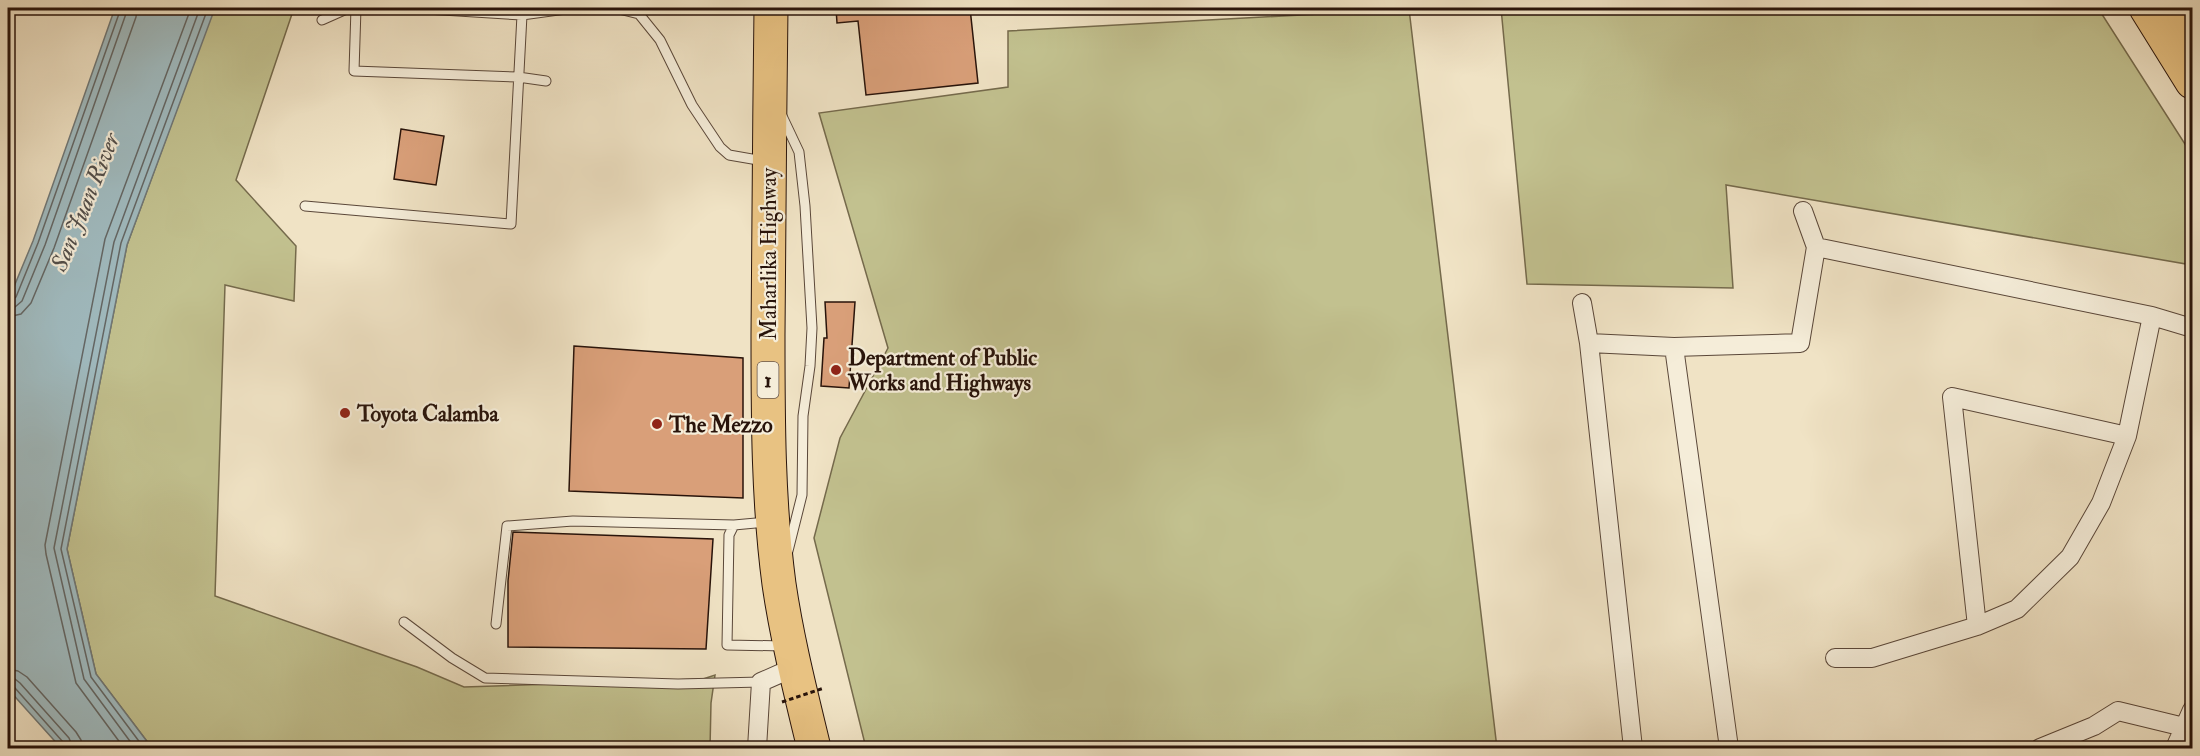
<svg xmlns="http://www.w3.org/2000/svg" width="2200" height="756" font-family="'IM FELL Double Pica',serif">
	<style>
		.green { fill: #c2c18f; stroke: #756a4c; stroke-width: 1.5 }
		.water { fill: #a0bbc0; stroke: #707877; stroke-width: 1.5 }
		.lines { fill: none; stroke-linecap: round; stroke-linejoin: round }
		.shore { stroke: #646765; stroke-width: 1.5 }
		.building { fill: #d99f79; stroke: #28130a; stroke-width: 1.5 }
		.lane-casing { stroke: #5a4739; stroke-width: 11 }
		.street-casing { stroke: #5a4739; stroke-width: 20 }
		.highway-casing { stroke: #28130a; stroke-width: 35 }
		.lane { stroke: #f5edd9; stroke-width: 9 }
		.street { stroke: #f5edd9; stroke-width: 18 }
		.highway { stroke: #e8c282; stroke-width: 33 }
		.path-bridge { stroke: #28130a; stroke-width: 3; stroke-dasharray: 4.5 3; stroke-linecap: butt }
		.poi-dot { fill: #8f2418; stroke: #f5edd9; stroke-width: 2 }
		.labels { text-anchor: middle; stroke-width: 4.5; stroke-linejoin: round; paint-order: stroke }
		.shield { fill: #f5edd9; stroke: #665448; stroke-width: 1.5 }
		.shield-label { font-size: 21px; font-weight: bold; fill: #28130a }
		.street-label { font-size: 22px; fill: #28130a; stroke: #f5edd9 }
		.poi-label { font-size: 22px; font-weight: bold; fill: #28130a; stroke: #f5edd9; text-anchor: start }
		.water-label { font-size: 24px; font-style: italic; fill: #524e4a; stroke: #f5edd9 }
	</style>
	<rect width="100%" height="100%" fill="#f0e3c5"/>
	<filter id="stains"><feTurbulence type="fractalNoise" baseFrequency=".00333" numOctaves="4"/><feColorMatrix values="0 0 0 0 .2 0 0 0 0 .09 0 0 0 0 .02 0 0 0 .5 -.17"/></filter>
	<radialGradient id="worn" r=".72"><stop offset=".6" stop-color="#630" stop-opacity="0"/><stop offset="1" stop-color="#630" stop-opacity=".3"/></radialGradient>
	<!-- green -->
	<path class="green" d="M214,8H294L236,180L296,246L294,301L225,285L215,596L417,667L464,687L703,679L715,675L711,703L710,748H152L96,674L67,549L127,245Z
		M1501,8H2098L2192,155V265L1726,185L1733,288L1527,284Z
		M1409,9L1497,748H866L814,538L840,438L888,348L819,113L1008,87V31Z"/>
	<!-- water -->
	<path class="water" d="M115,8H215L127,245L67,549L96,674L152,748H61L8,689V301L33,241Z"/>
	<g class="lines">
		<!-- shore -->
		<path class="shore" d="M8,301L12,300L16,297L38,243L121,8
			M8,308L15,307L22,301L45,245L128,8
			M8,317L21,314L31,303L54,248L136,17L137,8
			M8,669L18,671L27,677L76,732L81,740L82,748
			M8,678L15,679L20,683L69,738L73,748
			M8,685L15,688L63,742L65,748
			M124,748L76,683L46,554L45,545L105,239L191,8
			M135,748L84,679L54,548L114,242L200,8
			M144,748L91,677L61,549L121,243L208,8"/>
	</g>
	<!-- building -->
	<path class="building" d="M836,8H970L978,83L866,95L858,21L837,23Z
		M401,129L444,136L436,185L394,179Z
		M825,302H855L849,388L821,386L824,338H827Z
		M574,346L743,358V498L569,491Z
		M513,532L713,539L706,649L508,647V581Z"/>
	<g class="lines">
		<defs>
			<path id="lane" d="M356,8L354,71L518,77L546,81
				M410,8L522,15L573,8
				M615,8L639,14L660,40L692,105L720,147L729,155L764,161
				M322,20L349,8
				M782,116L799,152L805,206L812,328L810,366L803,416L802,495L788,551
				M305,206L511,224L522,15
				M767,522L734,525L729,535L727,645L784,646
				M404,622L452,658L485,678L678,684L761,682
				M496,624L507,526L573,521L734,525"/>
			<path id="street" d="M1816,247L2152,316L2192,328
				M1582,303L1589,343L1633,748
				M1589,343L1674,347L1800,343L1816,247L1803,211
				M1674,347L1729,748
				M1977,626L1952,397L2127,436
				M1835,658H1872L1977,626L2017,609L2070,557L2101,503L2127,436L2152,316
				M757,748L761,682L795,667
				M2040,748L2094,726L2118,711L2184,727
				M2175,748L2192,710"/>
			<path id="highway" d="M771,8C770,117 768,226 768,335C768,418 768,501 779,584C787,639 801,694 814,748
				M2146,8L2192,82
				M2173,8L2192,38"/>
		</defs>
		<!-- lane casing -->
		<use href="#lane" class="lane-casing"/>
		<!-- street casing -->
		<use href="#street" class="street-casing"/>
		<!-- highway casing -->
		<use href="#highway" class="highway-casing"/>
		<!-- lane -->
		<use href="#lane" class="lane"/>
		<!-- street -->
		<use href="#street" class="street"/>
		<!-- highway -->
		<use href="#highway" class="highway"/>
		<!-- path-bridge -->
		<path class="path-bridge" d="M782,702L824,688"/>
	</g>
	<!-- markers -->
	<g class="poi-dot">
		<circle cx="836" cy="370" r="6"/>
		<circle cx="345" cy="413" r="6"/>
		<circle cx="657" cy="424" r="6"/>
	</g>
	<g class="labels">
		<!-- shield labels -->
		<rect class="shield" x="757.5" y="362" width="21" height="36" rx="4.5"/>
		<g class="shield-label">
			<text x="768" y="387">1</text>
		</g>
		<!-- street labels -->
		<g class="street-label">
			<text transform="translate(768 254) rotate(-90)" y="8">Maharlika Highway</text>
		</g>
		<!-- poi labels -->
		<g class="poi-label">
			<text x="848" y="365">Department of Public<tspan x="848" dy="25">Works and Highways</tspan></text>
			<text x="357" y="421">Toyota Calamba</text>
			<text x="669" y="432">The Mezzo</text>
		</g>
		<!-- water labels -->
		<g class="water-label">
			<text transform="translate(85 202) rotate(-68)" y="8">San Juan River</text>
		</g>
	</g>
	<!-- margin -->
	<rect width="2200" height="756" fill="none" stroke="#f0e3c5" stroke-width="30"/>
	<rect x="9" y="9" width="2182" height="738" fill="none" stroke="#28130a" stroke-width="3"/>
	<rect x="15" y="15" width="2170" height="726" fill="none" stroke="#28130a" stroke-width="1.5"/>
	<rect width="100%" height="100%" filter="url(#stains)"/>
	<rect width="100%" height="100%" fill="url(#worn)"/>
</svg>
